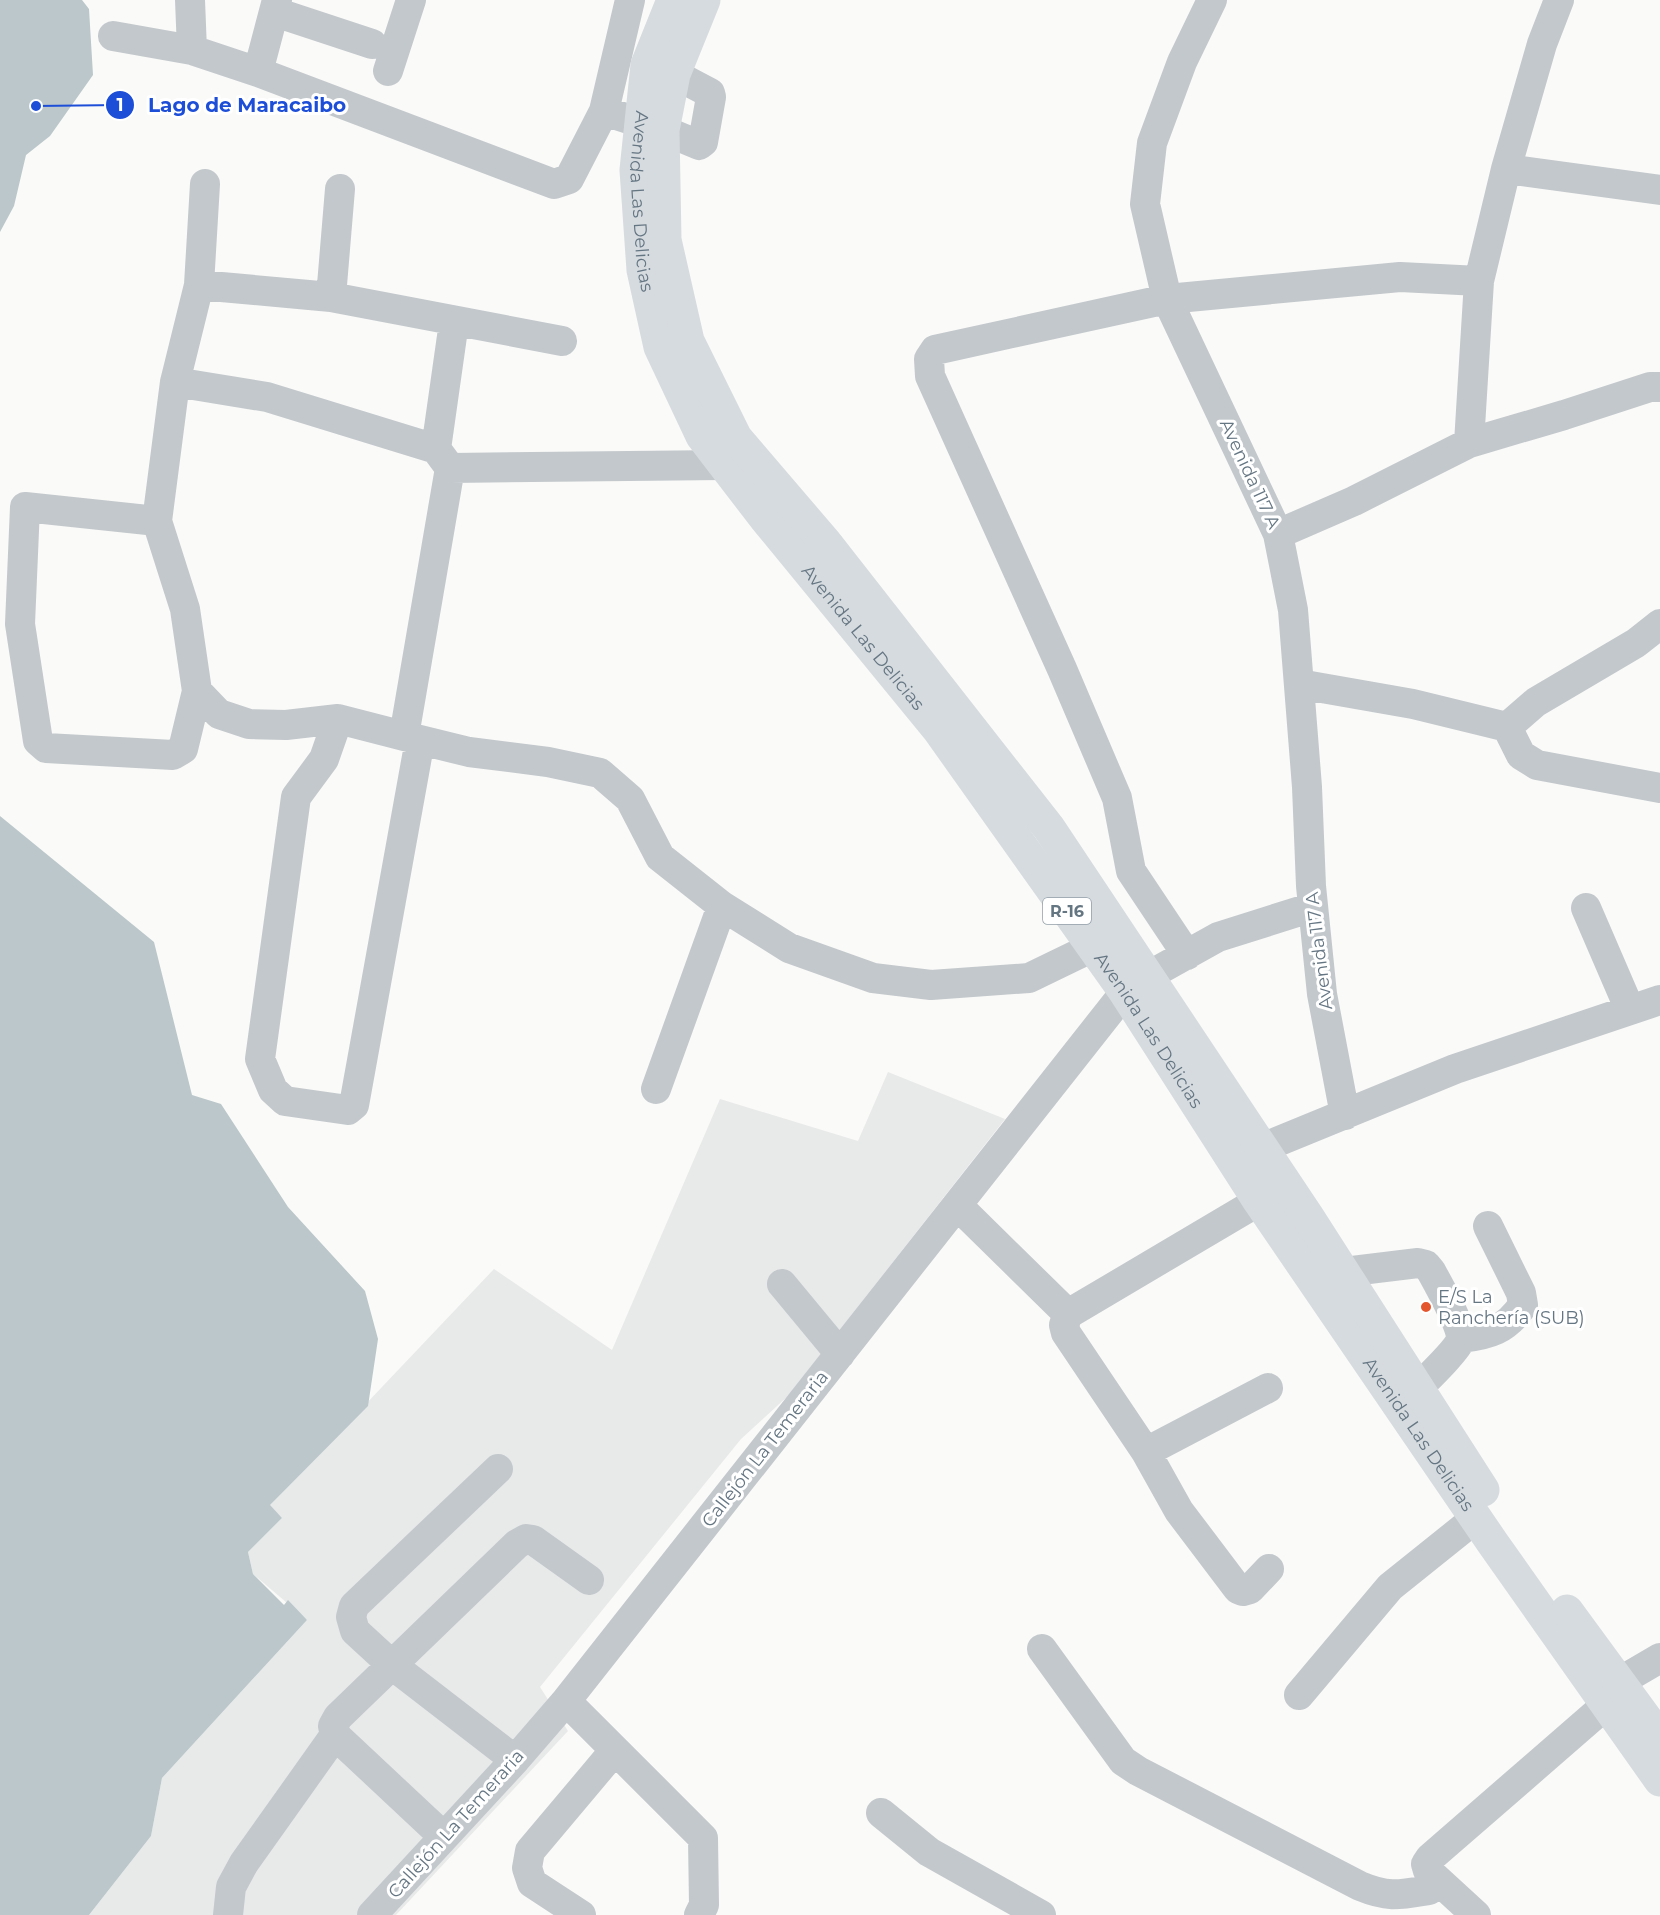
<svg xmlns="http://www.w3.org/2000/svg" width="1660" height="1915" font-family="Montserrat,sans-serif">
	<style>
		.built { fill: #e8e9e9 }
		.water { fill: #bbc7cb }
		.lines { fill: none; stroke-linecap: round; stroke-linejoin: round }
		.minor { stroke: #c3c8cc; stroke-width: 30 }
		.major { stroke: #d6dbdf; stroke-width: 33 }
		.poi-dot { fill: #e4572e; stroke: #fff; stroke-width: 2 }
		.labels { text-anchor: middle; stroke-width: 6; stroke-linejoin: round; paint-order: stroke }
		.shield { fill: #fff; stroke: #939fa8; stroke-width: 1.5 }
		.shield-label { font-size: 16px; font-weight: bold; fill: #657683 }
		.street-label { font-size: 18px; fill: #657683; stroke: #fff }
		.poi-label { font-size: 18px; fill: #657683; stroke: #fff; text-anchor: start }
		.leader { fill: none; stroke: #1d4ed8; stroke-width: 2 }
		.callout-dot { fill: #1d4ed8; stroke: #fff; stroke-width: 2 }
		.mark-label { font-size: 18px; text-anchor: middle; font-weight: bold; fill: #fff }
		.callout-label { font-size: 20px; text-anchor: middle; font-weight: bold; fill: #1d4ed8; stroke: #fff; stroke-width: 6; stroke-linejoin: round; paint-order: stroke }
	</style>
	<rect width="100%" height="100%" fill="#fafaf8"/>
	<!-- built -->
	<path class="built" d="M888,1072L1005,1119L788,1396L741,1439L540,1687L568,1731L396,1915H89L151,1836L162,1778L307,1620L253,1574L248,1552L282,1518L269,1506L494,1269L612,1350L720,1099L858,1141Z"/>
	<!-- water -->
	<path class="water" d="M0,0H82L89,9L93,75L50,136L26,155L14,206L0,232Z
		M0,816L154,942L192,1095L221,1104L288,1207L365,1291L378,1339L368,1406L270,1505L282,1518L248,1552L253,1574L284,1605L288,1600L307,1620L162,1778L151,1836L89,1915H0Z"/>
	<g class="lines">
		<!-- minor -->
		<path class="minor" d="M190,0L192,50L258,72L554,184L569,179L604,111L641,123
			M1212,0L1182,62L1152,143L1145,204L1167,299L1278,534L1293,610L1307,787L1311,886L1322,994L1345,1115
			M275,12L372,44
			M113,36L192,50
			M388,71L411,0
			M258,72L277,0
			M604,111L630,0
			M663,130L699,145L703,142L711,97L710,93L674,74
			M1506,169L1660,190
			M205,184L199,285L175,382L157,521L185,609L197,691L219,714L249,724L286,725L338,719L404,736
			M199,285L331,297L562,341
			M331,297L340,189
			M175,382L267,397L436,449L450,468
			M1469,443L1479,281L1506,169L1542,44L1559,0
			M436,449L454,322
			M724,465L450,468L404,736L469,752L548,762L600,773L630,799L660,857L722,906L789,948L873,978L931,985L1029,978L1093,947
			M157,521L25,507L20,624L38,741L46,748L173,755L183,749L197,691
			M1278,534L1354,501L1469,443L1564,415L1650,387H1660
			M1299,684L1413,704L1507,727L1536,702L1636,643L1660,624
			M338,719L324,759L296,797L260,1059L273,1090L285,1101L348,1110L354,1105L420,740
			M1507,727L1521,755L1537,765L1660,788
			M1586,908L1630,1010
			M1187,955L1131,871L1117,798L1062,669L930,376L929,359L935,350L1167,299L1400,277L1479,281
			M656,1089L722,906
			M1262,1148L1455,1069L1660,1000
			M1259,1201L1068,1314L1064,1325L1066,1333L1146,1452L1179,1511L1238,1589L1243,1591L1250,1589L1269,1569
			M957,1205L1068,1314
			M1344,1272L1418,1263L1426,1265L1431,1271C1437,1282 1463,1328 1461,1339C1458,1349 1427,1379 1418,1388
			M782,1284L840,1354
			M1461,1338C1489,1335 1506,1330 1523,1305L1521,1293L1488,1226
			M1146,1452L1268,1388
			M498,1469L354,1606L351,1617L355,1631L392,1665L515,1760
			M1042,1649L1123,1761L1138,1771L1360,1886C1389,1898 1399,1895 1429,1890
			M1619,1682L1660,1658
			M1299,1695L1390,1587L1476,1518
			M566,1701L703,1838L704,1905L699,1915
			M881,1813L929,1852L1041,1915
			M444,1837L335,1735L333,1726L338,1717L517,1544L526,1539L533,1540L589,1580
			M228,1915L231,1887L244,1863L335,1735
			M372,1915L515,1760L566,1701L1125,992L1148,976L1218,937L1313,907
			M581,1915L532,1883L527,1868L530,1851L615,1750
			M1476,1915L1428,1871L1426,1864L1430,1858L1606,1705"/>
		<!-- major -->
		<g class="major">
			<path id="s1" d="M673,0L647,65L636,170L643,270L660,347L702,436L765,518L938,729L1093,947L1125,992L1259,1201L1492,1542L1660,1780"/>
			<path d="M704,0L674,74L663,130L665,240L688,341L736,438L825,542L1049,828L1308,1217L1483,1490"/>
			<path d="M1567,1611L1660,1738"/>
		</g>
	</g>
	<!-- markers -->
	<circle class="poi-dot" cx="1426" cy="1307" r="6"/>
	<g class="labels">
		<!-- shield labels -->
		<rect class="shield" x="1043" y="898" width="48" height="26" rx="4.5"/>
		<g class="shield-label">
			<text x="1067" y="917">R-16</text>
		</g>
		<!-- street labels -->
		<g class="street-label">
			<text dy="6" stroke="none"><textPath href="#s1" startOffset="207">Avenida Las Delicias</textPath></text>
			<text transform="translate(1250 474) rotate(65)" y="6">Avenida 117 A</text>
			<text dy="6" stroke="none"><textPath href="#s1" startOffset="711">Avenida Las Delicias</textPath></text>
			<text transform="translate(1319 951) rotate(-97)" y="6">Avenida 117 A</text>
			<text dy="6" stroke="none"><textPath href="#s1" startOffset="1197">Avenida Las Delicias</textPath></text>
			<text dy="6" stroke="none"><textPath href="#s1" startOffset="1683">Avenida Las Delicias</textPath></text>
			<text transform="translate(765 1449) rotate(-52)" y="6">Callejón La Temeraria</text>
			<text transform="translate(456 1824) rotate(-48)" y="6">Callejón La Temeraria</text>
		</g>
		<!-- poi labels -->
		<g class="poi-label">
			<text x="1438" y="1303">E/S La<tspan x="1438" dy="21">Ranchería (SUB)</tspan></text>
		</g>
	</g>
	<!-- callouts -->
	<path class="leader" d="M36 106L120 105"/>
	<g class="callout-dot">
		<circle cx="36" cy="106" r="6"/>
		<circle cx="120" cy="105" r="15"/>
	</g>
	<g class="mark-label">
		<text x="120" y="111">1</text>
	</g>
	<g class="callout-label">
		<text x="247" y="112">Lago de Maracaibo</text>
	</g>
</svg>
